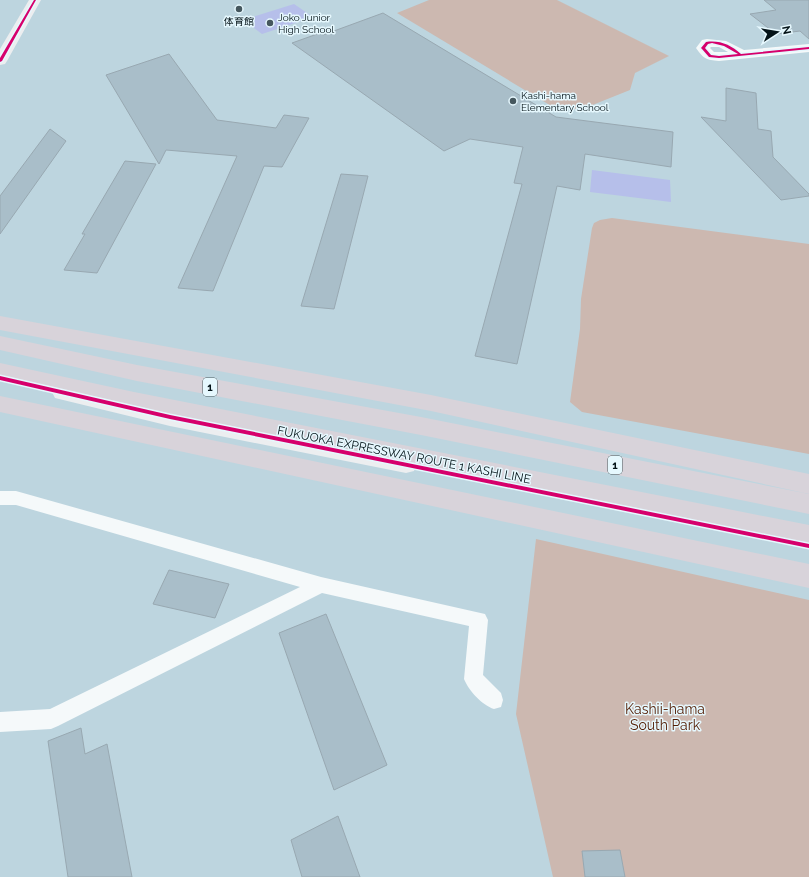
<svg xmlns="http://www.w3.org/2000/svg" width="809" height="877" font-family="Raleway,'Noto Sans JP',sans-serif">
	<style>
		.green { fill: #ccb8b0 }
		.water { fill: #b6bfea }
		.building { fill: #a9bec9; stroke: #98a8b1 }
		.lines { fill: none; stroke-linecap: round; stroke-linejoin: round }
		.lane { fill: #f5f9fa; fill-rule: evenodd }
		.street { fill: #f5f9fa; fill-rule: evenodd }
		.secondary { fill: #eceef0; fill-rule: evenodd }
		.highway { fill: #d8d3da; fill-rule: evenodd }
		.cycleway-casing { stroke: #e6f8fe; stroke-width: 3 }
		.cycleway { fill: #d6006c; fill-rule: evenodd }
		.poi-dot { fill: #45575e; stroke: #e6f8fe; stroke-width: 1.5 }
		.labels { text-anchor: middle; stroke-width: 3; stroke-linejoin: round; paint-order: stroke }
		.far-poi-label { font-size: 10px; fill: #041318; stroke: #e6f8fe; text-anchor: start }
		.shield { fill: #e6f8fe; stroke: #48585d; stroke-width: 1 }
		.shield-label { font-size: 11px; font-weight: bold; fill: #041318 }
		.street-label { font-size: 12px; fill: #041318; stroke: #e6f8fe }
		.near-park-label { font-size: 14px; fill: #541d03; stroke: #e6f8fe }
	</style>
	<rect width="100%" height="100%" fill="#bdd5df"/>
	<!-- green -->
	<path class="green" d="M429,0H557L669,56L635,73L630,90L585,108L558,110L397,13Z
		M612,218L809,244V454L582,412L570,402L580,329L581,299L592,228L594,223L600,220Z
		M536,539L809,600V877H553L516,714Z"/>
	<!-- water -->
	<path class="water" d="M294,4L313,17L262,34L243,20Z
		M592,170L670,180L671,202L590,192Z"/>
	<!-- building -->
	<path class="building" d="M764,0H809V39L800,31L776,34L750,14L776,10Z
		M383,13L556,117L673,132L671,167L585,154L580,190L557,186L517,364L475,356L522,184L514,183L523,147L470,139L444,151L292,43L320,33L323,35Z
		M169,54L217,120L276,128L284,115L309,118L282,167L264,166L213,291L178,288L237,156L166,150L159,164L106,75Z
		M726,88L756,93L758,129L771,131L773,157L809,194V196L781,200L701,117L726,121Z
		M50,129L66,141L0,234V196Z
		M125,161L156,164L97,273L64,270L85,234H82Z
		M341,174L368,176L334,309L301,306Z
		M169,570L229,584L215,618L153,604Z
		M326,614L387,765L334,790L279,633Z
		M81,728L85,754L107,744L132,877H68L48,741Z
		M338,816L360,877H302L291,840Z
		M620,850L625,877H585L582,851Z"/>
	<g class="lines">
		<!-- lane -->
		<path class="lane" d="M0,491H16L321,577L485,614L488,620L483,675L501,693L503,700L501,707L494,709C482,705 469,691 464,679L469,626L322,593L58,726L51,729L0,732V712L50,709L300,587L16,505H0Z"/>
		<!-- street -->
		<path class="street" d="M707,39L726,41L744,50L809,44V52L719,61C706,60 704,59 696,48L702,40ZM711,47H719L728,52H714L710,48Z"/>
		<!-- secondary -->
		<path class="secondary" d="M29,0H41L7,61L5,64L0,65V49Z
			M62,384L170,408L406,455L414,457L417,464L414,471L406,473L170,426L55,398L52,392L55,386Z"/>
		<!-- highway -->
		<path class="highway" d="M0,316L431,395L809,474V494L431,411L0,330Z
			M0,336L137,365L421,417L809,494V514L421,435L137,381L0,350Z
			M0,363L134,392L809,525V547L134,408L0,379Z
			M0,396L809,564V588L0,412Z"/>
		<defs>
			<path id="cycleway" d="M34,0H36L2,61L0,62V58Z
				M706,42C720,40 731,45 741,54L809,47V49L719,58L709,57L702,49L701,48ZM712,43L724,46L738,54L719,56L711,55L705,48L708,44Z
				M0,376L170,415L809,544V548L170,419L0,380Z"/>
		</defs>
		<!-- cycleway casing -->
		<use href="#cycleway" class="cycleway-casing"/>
		<!-- cycleway -->
		<use href="#cycleway" class="cycleway"/>
	</g>
	<!-- markers -->
	<g class="poi-dot">
		<circle cx="239" cy="9" r="4"/>
		<circle cx="270" cy="23" r="4"/>
		<circle cx="513" cy="101" r="4"/>
	</g>
	<g class="labels">
		<!-- far-poi labels -->
		<g class="far-poi-label">
			<text x="278" y="21">Joko Junior<tspan x="278" dy="12">High School</tspan></text>
			<text x="239" y="25" text-anchor="middle">体育館</text>
			<text x="521" y="99">Kashi-hama<tspan x="521" dy="12">Elementary School</tspan></text>
		</g>
		<!-- shield labels -->
		<g class="shield">
			<rect x="203" y="378" width="14" height="18" rx="3"/>
			<rect x="608" y="456" width="14" height="18" rx="3"/>
		</g>
		<g class="shield-label">
			<text x="210" y="391">1</text>
			<text x="615" y="469">1</text>
		</g>
		<!-- street labels -->
		<g class="street-label">
			<text transform="translate(404 455) rotate(11)" y="4">FUKUOKA EXPRESSWAY ROUTE 1 KASHI LINE</text>
		</g>
		<!-- near-park labels -->
		<g class="near-park-label">
			<text x="665" y="714">Kashii-hama<tspan x="665" dy="16">South Park</tspan></text>
		</g>
	</g>
	<!-- north arrow -->
	<g transform="translate(777 32) rotate(78)" stroke="#e6f8fe" stroke-width="3" paint-order="stroke">
	<path d="M0-3L7 15L0 10L-7 15Z" fill="#041318"/>
	<text y="-6" font-size="11" font-weight="bold" text-anchor="middle" fill="#041318">N</text>
	</g>
</svg>
